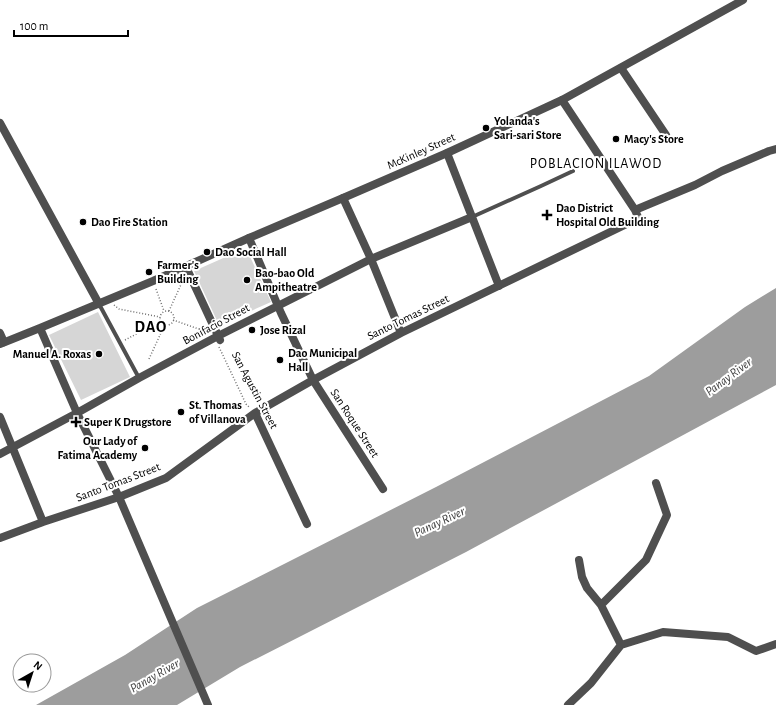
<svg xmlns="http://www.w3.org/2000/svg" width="776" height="705" font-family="'Alegreya Sans',sans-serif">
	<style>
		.green { fill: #d6d6d6 }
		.water { fill: #9d9d9d }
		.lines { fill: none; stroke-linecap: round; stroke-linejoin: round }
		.path { stroke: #717171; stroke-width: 1.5; stroke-dasharray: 1 2; stroke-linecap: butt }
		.service { stroke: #4f4f4f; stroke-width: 4 }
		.minor { stroke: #4f4f4f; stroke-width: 8 }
		.tertiary { stroke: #4f4f4f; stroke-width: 8 }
		.poi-dot { fill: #000; stroke: #fff; stroke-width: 1.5 }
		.labels { text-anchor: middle; stroke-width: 4; stroke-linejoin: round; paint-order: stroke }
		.poi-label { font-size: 12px; font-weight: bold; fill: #000; stroke: #fff; text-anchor: start }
		.street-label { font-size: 12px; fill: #000; stroke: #fff }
		.water-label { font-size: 13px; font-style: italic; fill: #3e3e3e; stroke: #fff }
		.quarter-label { font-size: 14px; letter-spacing: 1px; fill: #000; stroke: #fff }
		.district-label { font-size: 16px; font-weight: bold; letter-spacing: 1px; fill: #000; stroke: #fff }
	</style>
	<rect width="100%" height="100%" fill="#fff"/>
	<!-- green -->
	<path class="green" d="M246,248L271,302L219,325L194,271Z
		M98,312L130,377L81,400L49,335Z"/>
	<!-- water -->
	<path class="water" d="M776,288V385L466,552L240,667L177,705H36L125,655L197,608L436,487L649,376L745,307Z"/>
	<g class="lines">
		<!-- path -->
		<path class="path" d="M156,289L164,311
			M114,305L119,309L160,317
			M169,311L183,280
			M160 318a7 7 0 1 1 14 0a7 7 0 1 1-14 0Z
			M173,320L207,332
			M125,340L161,321
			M219,347L246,404L249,407
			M149,359L165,324"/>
		<!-- service -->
		<path class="service" d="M472,217L541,186L573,171
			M99,304L139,378"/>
		<!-- minor -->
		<path class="minor" d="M621,68L666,135
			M447,153L499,286
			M343,198L371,259L401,333
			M635,210L695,185L722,171L769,151L776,149
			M249,238L281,313L313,380L383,489
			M186,267L220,340
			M0,333L4,342
			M255,413L307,524
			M0,417L43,522
			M0,454L77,413L139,378L218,336L371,259L472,217
			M0,538L43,522L119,497L166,478L255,413L313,380L401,333L635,220L638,217L635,210L562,100
			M579,560L582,577L587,588L601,605
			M621,645L601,605L646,560L667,515L656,483
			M568,705L591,683L621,645L663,632L728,637L756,651L776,644"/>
		<!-- tertiary -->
		<path class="tertiary" d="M0,123L99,304
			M40,328L77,413L119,497L208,705
			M0,344L40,328L153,281L249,238L343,198L447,153L562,100L743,0"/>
	</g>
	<!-- markers -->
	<g class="poi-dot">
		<circle cx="486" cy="128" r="4"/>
		<circle cx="616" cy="139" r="4"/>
		<path d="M545 209h4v4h4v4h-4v4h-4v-4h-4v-4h4z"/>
		<circle cx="83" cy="222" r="4"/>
		<circle cx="207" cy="252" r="4"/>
		<circle cx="149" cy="272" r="4"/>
		<circle cx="247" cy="280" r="4"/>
		<circle cx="252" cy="330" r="4"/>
		<circle cx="99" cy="354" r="4"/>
		<circle cx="280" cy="360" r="4"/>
		<circle cx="181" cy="412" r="4"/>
		<path d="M74 416h4v4h4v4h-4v4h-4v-4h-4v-4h4z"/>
		<circle cx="145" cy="448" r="4"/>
	</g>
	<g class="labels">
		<!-- poi labels -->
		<g class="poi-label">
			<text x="494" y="125">Yolanda's<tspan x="494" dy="14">Sari-sari Store</tspan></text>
			<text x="624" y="143">Macy's Store</text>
			<text x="556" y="212">Dao District<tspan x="556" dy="14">Hospital Old Building</tspan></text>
			<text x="91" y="226">Dao Fire Station</text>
			<text x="215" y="256">Dao Social Hall</text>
			<text x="157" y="269">Farmer's<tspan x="157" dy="14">Building</tspan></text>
			<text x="255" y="277">Bao-bao Old<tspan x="255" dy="14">Ampitheatre</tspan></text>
			<text x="260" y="334">Jose Rizal</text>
			<text x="288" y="357">Dao Municipal<tspan x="288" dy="14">Hall</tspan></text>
			<text x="91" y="358" text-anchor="end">Manuel A. Roxas</text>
			<text x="189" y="409">St. Thomas<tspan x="189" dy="14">of Villanova</tspan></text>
			<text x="84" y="426">Super K Drugstore</text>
			<text x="137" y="445" text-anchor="end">Our Lady of<tspan x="137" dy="14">Fatima Academy</tspan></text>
		</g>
		<!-- street labels -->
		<g class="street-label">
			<text transform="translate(421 151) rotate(-24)" y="4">McKinley Street</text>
			<text transform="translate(408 317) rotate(-26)" y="4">Santo Tomas Street</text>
			<text transform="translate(216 324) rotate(-28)" y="4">Bonifacio Street</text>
			<text transform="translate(255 390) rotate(62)" y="4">San Agustin Street</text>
			<text transform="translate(355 423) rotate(57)" y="4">San Roque Street</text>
			<text transform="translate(118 482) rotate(-21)" y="4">Santo Tomas Street</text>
		</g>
		<!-- water labels -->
		<g class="water-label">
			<text transform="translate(728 376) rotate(-37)" y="5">Panay River</text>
			<text transform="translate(439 521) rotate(-25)" y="5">Panay River</text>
			<text transform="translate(154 675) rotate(-30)" y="5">Panay River</text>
		</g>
		<!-- quarter labels -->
		<g class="quarter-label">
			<text x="596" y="168">POBLACION ILAWOD</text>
		</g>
		<!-- district labels -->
		<g class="district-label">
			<text x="151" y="332">DAO</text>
		</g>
	</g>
	<!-- north arrow -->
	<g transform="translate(32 673) rotate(39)"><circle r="19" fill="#ffffff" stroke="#999999"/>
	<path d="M0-3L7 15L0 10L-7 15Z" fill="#000000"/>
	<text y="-6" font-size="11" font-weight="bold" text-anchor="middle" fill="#000000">N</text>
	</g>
	<!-- scale -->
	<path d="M14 30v6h114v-6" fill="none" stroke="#000000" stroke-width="2"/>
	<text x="20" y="30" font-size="12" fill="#000000" stroke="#ffffff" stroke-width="3" paint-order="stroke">100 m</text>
</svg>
